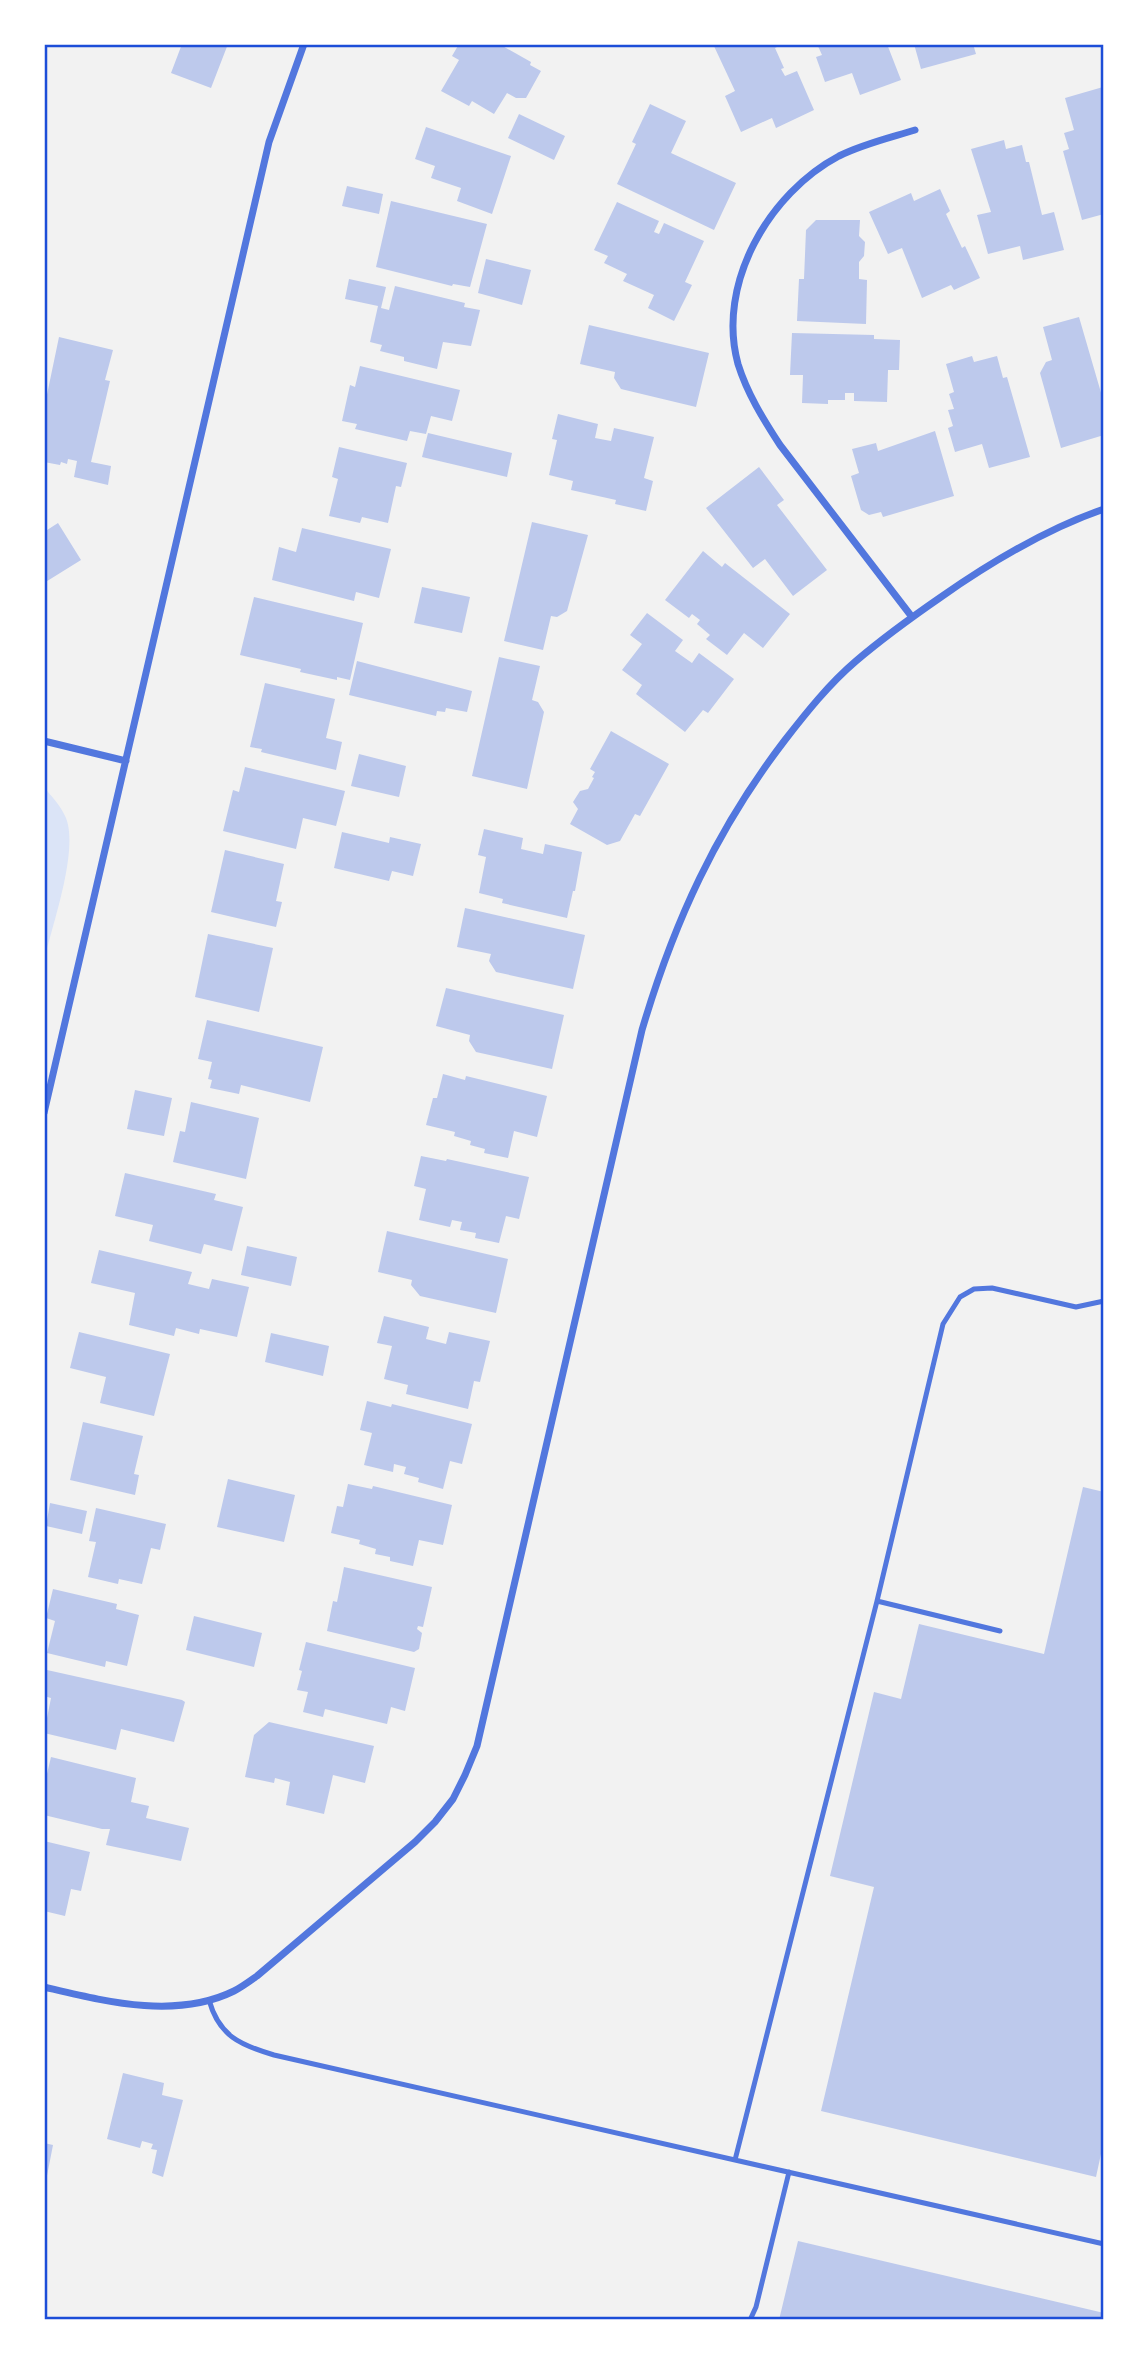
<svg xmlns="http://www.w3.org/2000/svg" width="1148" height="2364" font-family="Cabin,sans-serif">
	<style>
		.green { fill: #dbe4f7 }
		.building { fill: #bdc9ec }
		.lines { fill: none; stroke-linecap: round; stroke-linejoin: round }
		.service { stroke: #5277de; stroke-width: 5 }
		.minor { stroke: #5277de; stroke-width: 7 }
		.neatline { fill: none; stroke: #1d4ed8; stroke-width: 2.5 }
	</style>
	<rect width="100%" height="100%" fill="#f2f2f2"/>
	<!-- green -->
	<path class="green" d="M44,787C52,797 61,806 66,818C79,851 52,926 44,961Z"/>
	<!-- building -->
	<path class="building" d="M182,44H228L211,88L171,73Z
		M459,44H499L531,62L530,65L541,71L526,98H516L507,93L494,114L472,101L469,106L441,91L459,60L452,56Z
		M713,44H778L779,46L775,48L784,68L781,69L785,76L797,71L814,110L776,128L772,118L741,132L725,96L735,91Z
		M817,44H887L901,80L860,95L852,73L825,82L816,57L822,55Z
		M914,44H973L976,54L921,69Z
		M1103,87L1104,214L1082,220L1063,151L1069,149L1064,133L1074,130L1065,98Z
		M650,104L686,121L671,153L736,183L714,230L617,184L636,144L632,142Z
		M519,114L565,136L554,160L508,138Z
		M426,127L511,156L492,214L457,201L461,188L431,178L435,166L415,159Z
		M1004,140L1006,149L1022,145L1026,162H1029L1042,215L1054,212L1064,250L1023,260L1020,246L988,254L977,215L991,212L971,149Z
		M347,186L383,194L379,214L342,206Z
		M940,189L950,211L946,214L962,248L965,246L980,278L954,290L951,285L922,298L902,248L888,254L869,212L911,193L914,201Z
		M391,201L487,224L470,287L453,284L452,286L376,267Z
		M617,202L659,221L654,232L659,234L664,223L704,241L685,282L692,285L674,321L648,308L654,295L623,281L627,274L604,263L608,256L594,250Z
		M816,220H860L859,236L865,242L864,256L859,262V279L867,280L866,324L797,321L799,279H804L806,230Z
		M486,259L531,270L522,305L478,293Z
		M349,279L386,287L381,308L389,310L395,286L465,303L464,307L480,310L471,346L443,342L437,369L404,361V357L380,351L382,345L370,342L378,306L345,299Z
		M1079,317L1104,403V435L1061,448L1040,373L1046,362L1052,360L1043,327Z
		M589,325L709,353L696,407L621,389L614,378L615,372L580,364Z
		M792,333L874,335V339L900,340L899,370H888L887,402L854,401V393H845V400H828V404L802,403L803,375H790Z
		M59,337L113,350L105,380L110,381L91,462L111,466L108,485L74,477L77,461L68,459L67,464L61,462L60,465L44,462V409Z
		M972,356L974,362L997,356L1003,378L1007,377L1030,457L989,468L982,444L955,452L948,428L953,426L948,410L954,409L949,394L954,392L946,364Z
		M360,366L460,390L452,421L431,416L426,434L410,431L407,441L355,429L357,424L342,421L350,385L355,387Z
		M558,414L598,424L595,438L611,441L614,428L654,437L644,478L653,481L646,511L615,504L616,500L571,490L573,481L549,475L557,440L552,439Z
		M935,431L954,496L883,517L881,512L869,515L861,510L851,476L859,473L852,449L876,443L878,451Z
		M428,433L512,453L507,477L422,457Z
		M339,447L407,463L401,487L396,486L388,523L362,517L360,523L329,516L338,479L332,477Z
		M759,467L784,500L777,505L827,570L793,596L765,559L753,568L706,508Z
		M532,522L588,535L567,611L557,617L551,616L543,650L504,641Z
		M58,523L81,560L44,583V532Z
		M302,528L391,549L379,598L356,592L354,601L272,580L279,547L296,552Z
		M703,551L722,567L725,563L790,614L763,648L744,633L727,655L706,639L710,635L697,624L700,620L692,614L689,618L665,600Z
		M422,587L470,597L462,633L414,623Z
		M254,597L363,623L350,680L337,677V680L300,672L301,669L240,655Z
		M647,613L683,640L675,651L692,663L699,653L734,679L708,713L703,710L685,732L636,694L642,685L622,670L642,644L630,635Z
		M499,657L540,666L532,700L538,702L544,712L527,789L472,776Z
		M357,661L472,691L467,712L446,708L445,712L437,711L436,716L349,695Z
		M265,683L335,699L326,738L342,742L336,770L261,752L262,749L250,747Z
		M611,731L669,764L640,816L635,814L620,841L607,845L570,824L578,809L573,802L580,791L588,789L594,778L592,777L595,772L590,769Z
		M359,754L406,766L399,797L351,786Z
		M245,767L345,791L336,826L303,818L296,849L223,831L233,790L239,792Z
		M484,829L523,838L521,849L543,854L545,844L582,852L575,891H573L567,918L502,903L503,899L479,893L486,857L478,855Z
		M342,832L389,843L390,837L421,844L413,876L392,871L389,881L334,868Z
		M225,850L284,864L276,901L282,902L276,927L211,912Z
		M465,908L585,935L573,989L496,972L489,961L491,954L457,947Z
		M208,934L273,948L259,1012L195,997Z
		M446,988L564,1015L552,1069L476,1052L469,1041L470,1035L436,1026Z
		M207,1020L323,1047L310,1102L241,1085L239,1094L210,1088L212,1080L208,1079L212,1062L198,1059Z
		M443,1074L465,1080L466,1076L547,1096L537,1137L514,1131L508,1158L484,1153L485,1149L470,1145L471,1141L454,1136L455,1132L426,1125L433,1098H437Z
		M135,1090L172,1098L164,1136L127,1129Z
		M191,1102L259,1118L246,1179L173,1162L180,1131L185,1132Z
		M421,1156L446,1161L447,1159L529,1177L519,1219L506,1216L499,1243L475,1238L476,1233L460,1230L462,1222L452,1220L450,1227L419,1220L426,1189L414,1186Z
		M125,1173L216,1194L214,1200L243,1207L232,1251L204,1244L201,1254L149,1241L153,1225L115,1216Z
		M387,1231L508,1259L496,1313L420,1296L411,1285L412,1280L378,1272Z
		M247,1246L297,1257L291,1286L241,1275Z
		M99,1250L192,1272L188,1284L209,1289L212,1279L249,1287L237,1337L200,1329L199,1334L176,1328L174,1336L129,1325L135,1293L91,1283Z
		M384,1316L429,1327L426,1339L446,1344L449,1332L490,1341L480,1382L474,1381L468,1409L406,1394L408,1385L384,1379L392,1346L377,1343Z
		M79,1332L170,1354L154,1416L100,1403L106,1377L70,1368Z
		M271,1333L329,1346L323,1376L265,1362Z
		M367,1401L391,1407L392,1404L472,1424L462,1464L450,1461L443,1489L418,1482L419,1478L404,1474L406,1467L394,1464L393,1472L364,1465L372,1433L360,1430Z
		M83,1422L143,1436L134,1474L139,1475L135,1495L70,1480Z
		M228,1479L295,1495L284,1542L217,1527Z
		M348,1484L372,1489L373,1486L452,1505L443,1545L419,1540L413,1566L390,1561V1557L375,1554L376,1549L359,1544L360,1540L331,1533L337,1506L343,1507Z
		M1083,1487L1104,1492V2140L1096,2177L821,2111L874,1887L830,1876L874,1692L901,1699L919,1624L1044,1654Z
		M50,1503L87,1511L82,1534L46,1526Z
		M96,1508L166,1524L160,1550L151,1548L142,1584L119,1579L118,1584L88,1577L96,1542L89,1541Z
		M344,1567L432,1587L423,1627L418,1626L417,1629L422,1633L419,1649L414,1652L327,1631L333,1601L337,1602Z
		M53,1589L117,1604L116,1609L139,1615L127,1666L106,1661L105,1667L47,1653L55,1621L46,1618Z
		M194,1616L262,1633L254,1667L186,1650Z
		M306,1642L415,1668L405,1711L391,1707L387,1724L325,1709L323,1717L303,1712L308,1692L297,1690L302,1671L299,1670Z
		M47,1670L182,1700L185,1702L174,1742L121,1729L116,1750L44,1733L51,1698L44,1696Z
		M269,1722L374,1746L365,1783L333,1775L324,1814L286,1805L290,1782L275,1778L274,1783L245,1777L254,1735Z
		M51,1757L136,1778L131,1802L149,1806L146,1818L189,1828L181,1861L106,1845L110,1829H102L44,1815V1778H46Z
		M44,1841L90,1852L81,1891L71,1889L65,1916L44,1911Z
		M123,2073L164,2083L162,2095L183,2100L163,2177L152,2173L157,2150L151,2149L153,2144L142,2141L140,2148L107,2139Z
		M44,2143L53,2145L45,2186H44Z
		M798,2241L1104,2313V2320H779Z"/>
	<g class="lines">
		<!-- service -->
		<path class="service" d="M877,1601L943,1324L960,1297L974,1289L992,1288L1076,1307L1104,1301
			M209,2000C219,2036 240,2045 274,2055L1104,2244
			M735,2160L877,1601L1000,1631
			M750,2320L756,2307L789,2172"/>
		<!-- minor -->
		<path class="minor" d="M912,617L780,445C763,419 747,393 738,364C716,284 769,193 839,156C863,144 889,138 915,130
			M44,741L126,761
			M44,1113L269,142L304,44
			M44,1987C104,2001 175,2020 234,1991C242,1987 250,1981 257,1976L415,1842L435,1822L453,1799L465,1775L477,1746L642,1030C674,922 716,830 785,740C806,713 829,684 856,661C883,638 912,617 941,597C991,562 1046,529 1104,509"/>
	</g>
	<!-- border -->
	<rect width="1148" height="2364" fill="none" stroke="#ffffff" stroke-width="91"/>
	<rect x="46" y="46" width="1056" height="2272" class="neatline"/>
</svg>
